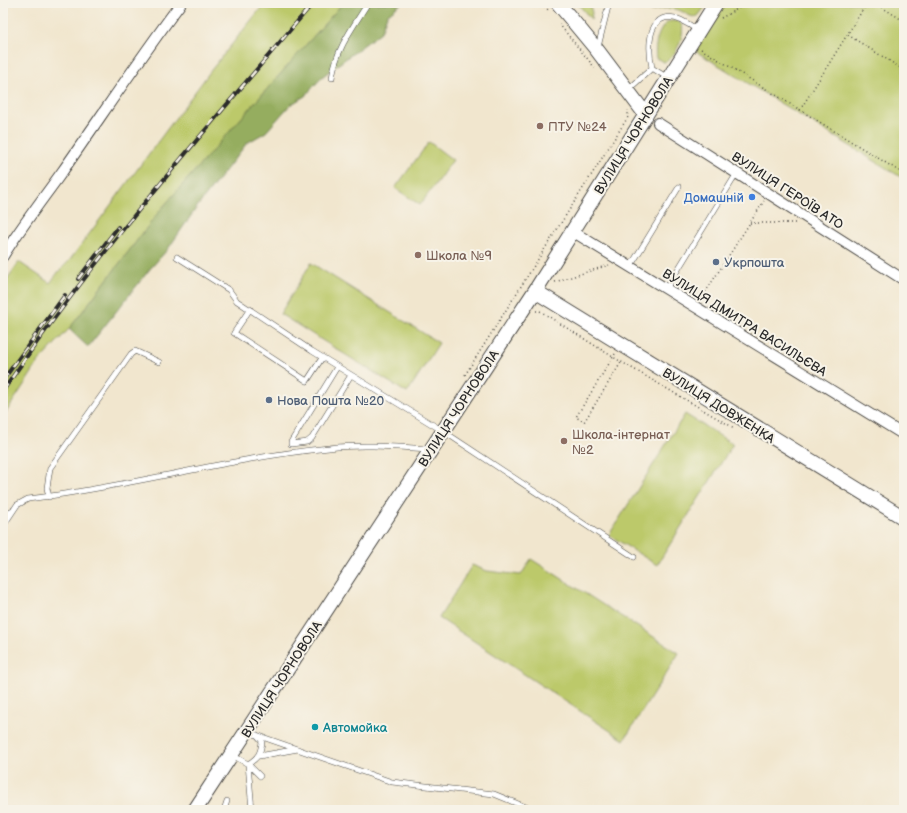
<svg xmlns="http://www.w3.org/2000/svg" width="907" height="813" font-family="'Balsamiq Sans',sans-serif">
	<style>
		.green { fill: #bcc96b; stroke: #747a4b }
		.forest { fill: #95ad5f; stroke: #606c45 }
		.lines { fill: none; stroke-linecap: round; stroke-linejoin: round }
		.lane-casing { stroke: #494743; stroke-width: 6 }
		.street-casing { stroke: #494743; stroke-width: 12 }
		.secondary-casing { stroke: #494743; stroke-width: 16 }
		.path { stroke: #494743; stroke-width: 1.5; stroke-dasharray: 1 3; stroke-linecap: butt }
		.lane { stroke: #fff; stroke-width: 5 }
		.street { stroke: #fff; stroke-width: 10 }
		.secondary { stroke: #fff; stroke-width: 14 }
		.rail-casing { stroke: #2b2b2b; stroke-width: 4 }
		.rail { stroke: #f7f3e8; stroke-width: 2.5; stroke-dasharray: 8; stroke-linecap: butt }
		.education-dot { fill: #8d6e63; stroke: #f7f3e8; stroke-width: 1.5 }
		.shop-dot { fill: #3f7fe0; stroke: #f7f3e8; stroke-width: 1.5 }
		.service-dot { fill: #5c6f8a; stroke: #f7f3e8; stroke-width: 1.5 }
		.culture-dot { fill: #0f9aa8; stroke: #f7f3e8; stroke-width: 1.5 }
		.labels { text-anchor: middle; stroke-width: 4; stroke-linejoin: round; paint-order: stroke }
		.education-label { font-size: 13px; fill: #785e54; stroke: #f7f3e8; text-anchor: start }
		.street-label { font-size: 13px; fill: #2b2b2b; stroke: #f7f3e8 }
		.shop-label { font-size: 13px; fill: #366cbe; stroke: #f7f3e8; text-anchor: end }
		.service-label { font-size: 13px; fill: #4e5e75; stroke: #f7f3e8; text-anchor: start }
		.culture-label { font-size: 13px; fill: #0d838f; stroke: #f7f3e8; text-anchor: start }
	</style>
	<rect width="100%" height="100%" fill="#f7f3e8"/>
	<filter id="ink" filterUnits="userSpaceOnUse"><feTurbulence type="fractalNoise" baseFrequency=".025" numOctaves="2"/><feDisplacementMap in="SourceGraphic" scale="8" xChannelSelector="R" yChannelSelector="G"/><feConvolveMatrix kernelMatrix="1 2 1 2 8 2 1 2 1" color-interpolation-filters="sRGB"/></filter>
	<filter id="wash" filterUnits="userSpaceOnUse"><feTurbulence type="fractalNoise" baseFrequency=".012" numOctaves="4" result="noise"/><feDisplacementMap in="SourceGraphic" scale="16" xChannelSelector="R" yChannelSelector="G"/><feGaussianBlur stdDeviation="0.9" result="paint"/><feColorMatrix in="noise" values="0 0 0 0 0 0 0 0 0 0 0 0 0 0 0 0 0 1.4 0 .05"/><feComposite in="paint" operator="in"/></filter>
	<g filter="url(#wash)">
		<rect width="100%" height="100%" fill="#f1e6ce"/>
		<!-- green -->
		<path class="green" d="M265,3H343L162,208L69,329L40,360L3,417V285L19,262L50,283L59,271L69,261L212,69Z
			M577,3H590L592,13L591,19Z
			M642,3H704L706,6L698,16C691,18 689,15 683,12C675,7 660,8 652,11Z
			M721,3H904V179L692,49Z
			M669,21H678L682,25C685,35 675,60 664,62L656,58C654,46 658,28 669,21Z
			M429,142L453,160L420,205L395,188Z
			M311,263L439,343L407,393L280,314Z
			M685,414L733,444L657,565L609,535Z
			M531,559L679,653L624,740L439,618L472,565L487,571L521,575Z"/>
		<!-- forest -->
		<path class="forest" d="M343,3H402L387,15L381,32L323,76L305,96L290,105L266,132L247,143L197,207L168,249L150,269L88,347L69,329L162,208Z"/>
	</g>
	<g filter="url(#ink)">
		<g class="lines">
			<defs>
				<path id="lane" d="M598,47L609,3
					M652,68L668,78
					M332,78C336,49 353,27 368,3
					M628,90L652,68C644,29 657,0 697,30
					M177,257L229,290L237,301L312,351L443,431L634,557
					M630,267L679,187
					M666,289L737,173
					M250,309L234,333L307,381L322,358
					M337,367L291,442V444L307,442L312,438L351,375
					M49,497L47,488L50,468L131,354L135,351L159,362
					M3,515L13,510
					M3,526L17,505L28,499C129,487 228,458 329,448C362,444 396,447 429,449
					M248,732L392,782L494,794L533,810
					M232,755L248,764L260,776
					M259,756L298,749
					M248,764L252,810
					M248,764C258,758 261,753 262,741L257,735
					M224,810L227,801"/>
				<path id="street" d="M658,123L904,280
					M572,231L904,435
					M3,256C21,227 42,200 62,172C102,115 140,58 181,3"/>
				<path id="secondary" d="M558,3L597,50L646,115
					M535,291L904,518
					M195,810L535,291L716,3"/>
			</defs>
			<!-- lane casing -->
			<use href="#lane" class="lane-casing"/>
			<!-- street casing -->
			<use href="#street" class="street-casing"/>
			<!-- secondary casing -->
			<use href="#secondary" class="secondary-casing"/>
			<!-- path -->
			<path class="path" d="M542,3L548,10
				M875,3L904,21
				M721,18L748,3
				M559,24L595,68
				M848,35L904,70
				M701,49L904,174
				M800,110L867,3
				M750,223H796
				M555,282L609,265
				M701,299L764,201
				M536,311H540L613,357L734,428
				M615,354L576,417L584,422L622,361
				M465,375L628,117V110"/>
			<!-- lane -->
			<use href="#lane" class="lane"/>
			<!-- street -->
			<use href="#street" class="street"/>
			<!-- secondary -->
			<use href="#secondary" class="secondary"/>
			<defs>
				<path id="rail" d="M78,279L118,227
					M3,380L65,295
					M3,391C95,254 207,129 313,3"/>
			</defs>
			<!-- rail casing -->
			<use href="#rail" class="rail-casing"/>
			<!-- rail -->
			<use href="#rail" class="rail"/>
		</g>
	</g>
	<!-- markers -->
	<g class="education-dot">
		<circle cx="540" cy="126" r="4"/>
		<circle cx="418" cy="255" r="4"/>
		<circle cx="564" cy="441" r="4"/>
	</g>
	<circle class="shop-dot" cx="752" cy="197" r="4"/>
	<g class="service-dot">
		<circle cx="716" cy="262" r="4"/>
		<circle cx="269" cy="400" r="4"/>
	</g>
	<circle class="culture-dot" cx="315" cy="727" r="4"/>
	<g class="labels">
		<!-- education labels -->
		<g class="education-label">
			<text x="548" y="131">ПТУ №24</text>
			<text x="426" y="260">Школа №9</text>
			<text x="572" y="439">Школа-інтернат<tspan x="572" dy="15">№2</tspan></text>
		</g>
		<!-- street labels -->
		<g class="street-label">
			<text transform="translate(633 135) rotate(-58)" y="5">ВУЛИЦЯ ЧОРНОВОЛА</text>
			<text transform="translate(788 190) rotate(33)" y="5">ВУЛИЦЯ ГЕРОЇВ АТО</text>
			<text transform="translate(745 322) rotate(32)" y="5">ВУЛИЦЯ ДМИТРА ВАСИЛЬЄВА</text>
			<text transform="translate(719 405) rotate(32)" y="5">ВУЛИЦЯ ДОВЖЕНКА</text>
			<text transform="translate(458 408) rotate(-57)" y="5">ВУЛИЦЯ ЧОРНОВОЛА</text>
			<text transform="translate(281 679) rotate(-57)" y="5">ВУЛИЦЯ ЧОРНОВОЛА</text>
		</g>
		<!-- shop labels -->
		<g class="shop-label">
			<text x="744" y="202">Домашній</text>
		</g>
		<!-- service labels -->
		<g class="service-label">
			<text x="724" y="267">Укрпошта</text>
			<text x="277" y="405">Нова Пошта №20</text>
		</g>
		<!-- culture labels -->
		<g class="culture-label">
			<text x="323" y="732">Автомойка</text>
		</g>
	</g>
	<!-- margin -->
	<rect width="907" height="813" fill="none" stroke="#f7f3e8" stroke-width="16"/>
</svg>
